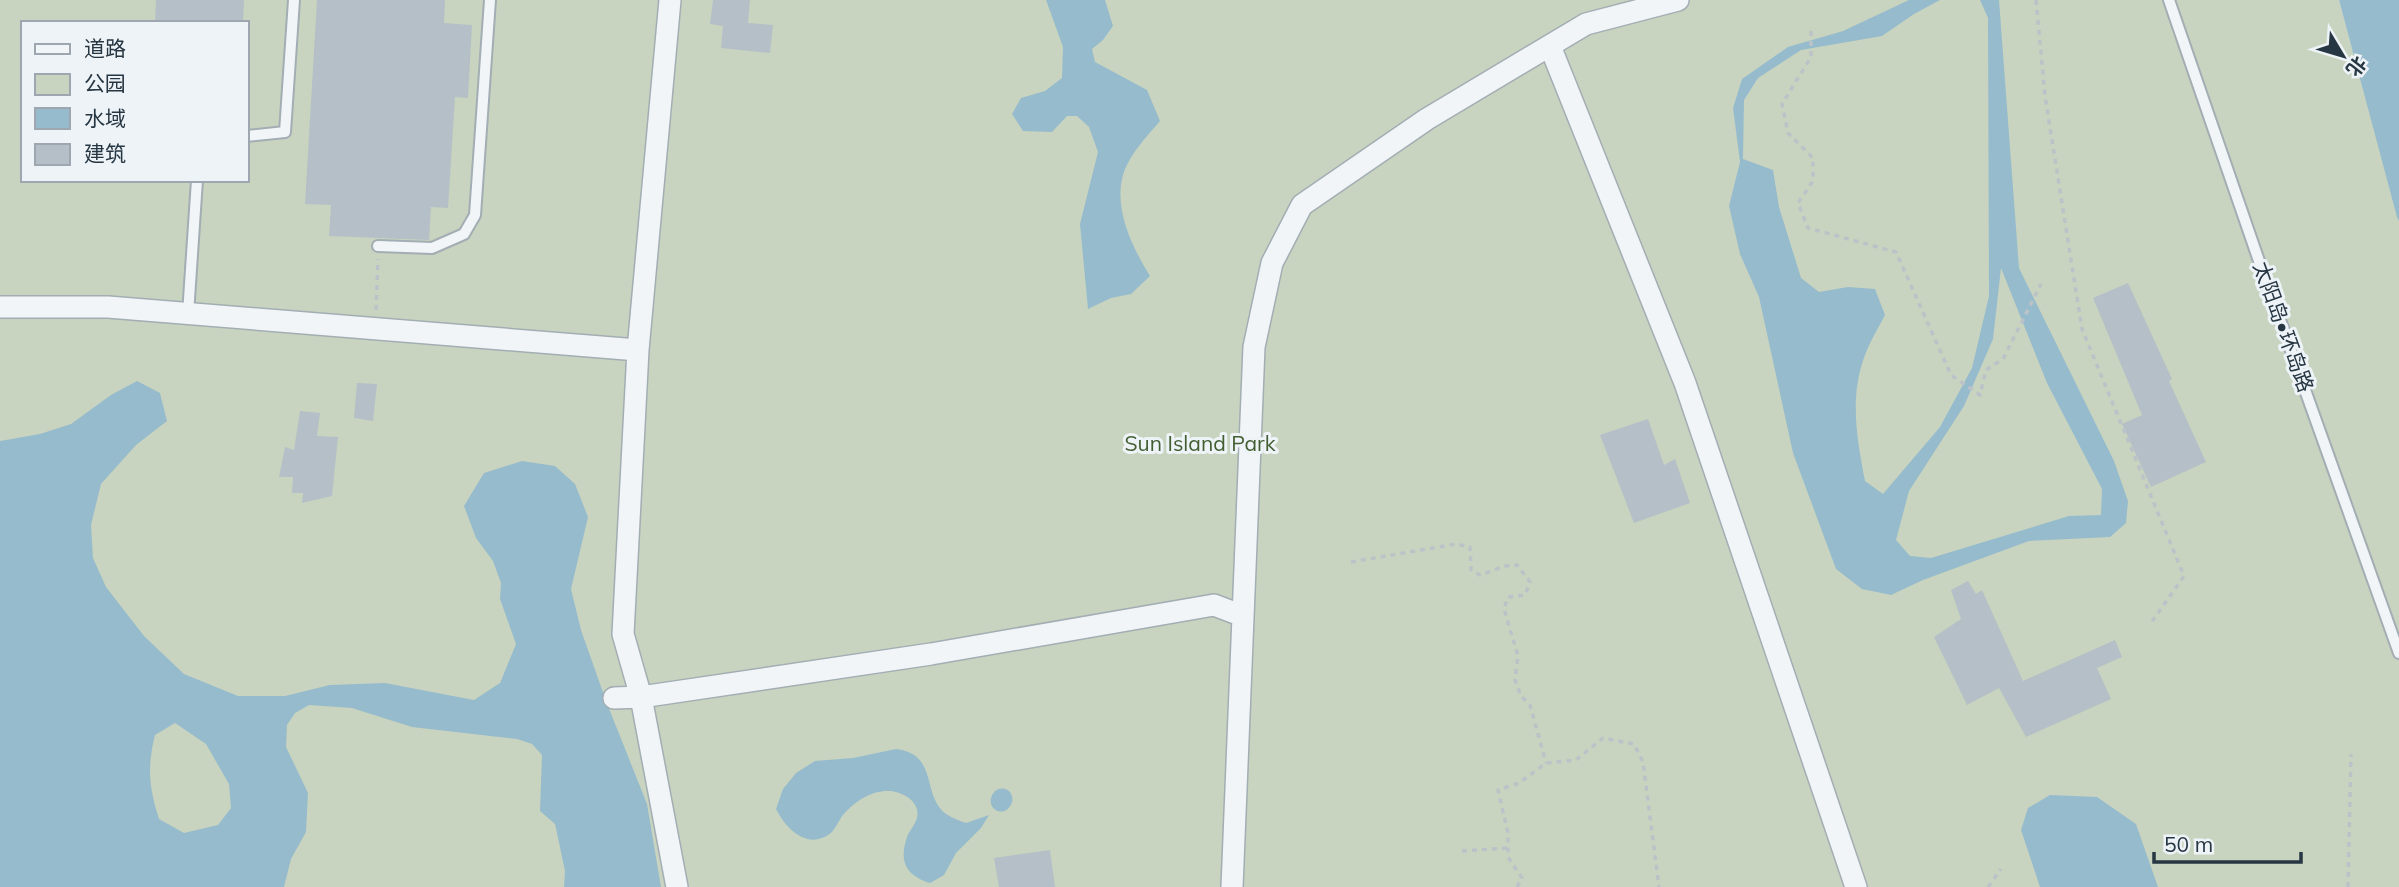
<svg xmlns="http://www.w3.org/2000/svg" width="2399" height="887" font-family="Mulish,'Noto Sans SC',sans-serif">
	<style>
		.green { fill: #c8d4bf; fill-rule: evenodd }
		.water { fill: #96bbcd; fill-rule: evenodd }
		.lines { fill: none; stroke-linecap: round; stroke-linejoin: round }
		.canal { stroke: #96bbcd; stroke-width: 21 }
		.building { fill: #b5bfc7 }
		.service-casing { stroke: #a3adb4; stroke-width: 14 }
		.minor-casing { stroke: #a3adb4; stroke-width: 24 }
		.path { stroke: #bcc3c8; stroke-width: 3.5; stroke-dasharray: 5 5; stroke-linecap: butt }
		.service { stroke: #f1f5f7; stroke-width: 10 }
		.minor { stroke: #f1f5f7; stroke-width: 21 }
		.labels { text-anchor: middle; stroke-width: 6; stroke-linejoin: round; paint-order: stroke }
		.street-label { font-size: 21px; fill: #263642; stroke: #eef3f7 }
		.park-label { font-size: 21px; fill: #435f32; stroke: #eef3f7 }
	</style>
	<rect width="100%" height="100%" fill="#dee5e9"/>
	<!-- green -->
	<path class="green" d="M0,0H2339L2399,221V887H0ZM23,23H247V180H23Z"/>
	<!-- water -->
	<path class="water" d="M1046,0H1105L1113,26L1103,40L1092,49L1095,62L1147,90L1160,121C1147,136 1133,151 1125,169C1111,205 1132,247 1150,276L1131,294L1111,298L1088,309L1080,224L1098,152L1089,127L1077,116H1067L1052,132L1023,131L1012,114L1021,98L1045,91L1062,78L1063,47Z
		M1909,0H1940L1914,14L1882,36L1801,50L1758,78L1744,100L1743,159L1773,170L1779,207L1801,278L1819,292L1848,287L1875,289L1885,315C1878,328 1870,342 1865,355C1849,397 1857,439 1865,481L1883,494L1940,427L1972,368L1989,296L1988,18L1980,0H1999L2019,268L2114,461L2128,501L2126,523L2110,537L2029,541L1923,580L1891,595L1862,589L1836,569L1793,453L1759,297L1740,254L1729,206L1740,162L1733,108L1742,79L1788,47L1843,31ZM2001,268L2047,383L2102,489L2101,515L2069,516L1931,558L1910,556L1896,540L1909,491L1964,406L1993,339Z
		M2339,0H2399V221L2397,217Z
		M137,381L160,393L167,421L136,445L101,484L91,525L93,558L106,587L144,636L184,674L238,696H285L330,685L385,683L474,700L500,683L516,644L500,599L501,583L493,561L476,538L464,506L484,473L522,461L555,466L575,484L588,517L571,589L581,630L606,701L647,804L661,887H564L565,871L555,824L540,811L542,755L532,744L517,739L412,727L352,708L309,705L295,713L287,725L286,747L308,793L306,832L291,859L284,887H0V441L40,434L71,424L111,395ZM175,723L206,744L229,784L231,808L218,825L184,833L159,819C149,788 147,767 155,735Z
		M896,749C939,754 921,795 946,814C952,818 960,821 966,823L989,815L981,828L956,853L944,875L930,883C905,875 899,861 907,837C909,831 915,825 917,818C921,802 903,792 890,791C872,790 855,801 843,815C839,820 836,828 831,833C808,851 786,829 776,809L783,789L796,773L815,761L853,758Z
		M2050,795L2097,797L2136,824L2158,887H2040L2021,830L2028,808Z"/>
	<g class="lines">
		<!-- canal -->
		<path class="canal" d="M1001,801L1002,799"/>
	</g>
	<!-- building -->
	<path class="building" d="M156,0H244L243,23H155Z
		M317,0H445L444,23L472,25L468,98L455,97L448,208L431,207L429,240L329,236L331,205L305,204Z
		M713,0H750L748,23L773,25L770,53L721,48L723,26L710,24Z
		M2128,283L2172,379L2169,381L2206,462L2151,487L2122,424L2142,415L2093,298Z
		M357,383L377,384L373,421L354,418Z
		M300,411L320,413L317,436L338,437L332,496L302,503L303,493H292L293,477H279L285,447L294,450Z
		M1648,419L1664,465L1675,459L1690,503L1634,523L1600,435Z
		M1968,581L1976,594L1982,590L2023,681L2115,640L2122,657L2097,668L2111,699L2026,737L1999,688L1967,705L1934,637L1961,619L1951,590Z
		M1050,850L1055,887H999L994,858Z"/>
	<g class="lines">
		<defs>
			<path id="service" d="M2169,0L2259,261L2399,653
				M247,136L285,132L294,0
				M378,246L432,248L464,234L475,215L490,0
				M188,314L197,180"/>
			<path id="minor" d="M1550,46L1685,383L1856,887
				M0,307H108L638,350L623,634L641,697L677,887
				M638,350L670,0
				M614,698L641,697L931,654L1214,605L1243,616
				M1232,887L1254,347L1272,263L1302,205L1427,119L1586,24L1678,0"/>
		</defs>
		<!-- service casing -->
		<use href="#service" class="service-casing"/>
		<!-- minor casing -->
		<use href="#minor" class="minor-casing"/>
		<!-- path -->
		<path class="path" d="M2036,0L2045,96L2082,329L2184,576L2151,623
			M1811,31V57L1782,104L1788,133L1813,158V181L1798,203L1808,228L1896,252L1951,375L1980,395L1986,370L2003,359L2041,284
			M376,310L378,259
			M1351,562L1456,544L1470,547L1471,570L1480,575L1505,566L1517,565L1530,582L1525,595L1508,597L1504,609L1518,656L1515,680L1521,696L1530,705L1546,763
			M1462,851L1508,848
			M1517,887L1522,878L1508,857V833L1498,790L1519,783L1546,763L1576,760L1603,738L1634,744L1643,762L1659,887
			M1988,887L2001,869
			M2348,887L2351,754"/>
		<!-- service -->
		<use href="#service" class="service"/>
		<!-- minor -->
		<use href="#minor" class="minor"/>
	</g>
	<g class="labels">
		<!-- street labels -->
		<g class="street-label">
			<text transform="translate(2283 327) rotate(70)" y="7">太阳岛•环岛路</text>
		</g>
		<!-- park labels -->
		<g class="park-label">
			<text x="1200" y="451">Sun Island Park</text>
		</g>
	</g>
	<!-- legend -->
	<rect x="21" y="21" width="228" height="161" fill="#eef3f7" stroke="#9ea7af" stroke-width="2"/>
	<rect x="35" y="44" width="35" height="10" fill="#f1f5f7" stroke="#9ea7af" stroke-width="2"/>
	<text x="84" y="56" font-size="21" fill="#263642">道路</text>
	<rect x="35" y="74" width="35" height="21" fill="#c8d4bf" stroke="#9ea7af" stroke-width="2"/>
	<text x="84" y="91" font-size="21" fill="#263642">公园</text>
	<rect x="35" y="108" width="35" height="21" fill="#96bbcd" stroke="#9ea7af" stroke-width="2"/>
	<text x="84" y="126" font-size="21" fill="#263642">水域</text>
	<rect x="35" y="144" width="35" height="21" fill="#b5bfc7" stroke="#9ea7af" stroke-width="2"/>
	<text x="84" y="161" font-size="21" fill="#263642">建筑</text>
	<!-- north arrow -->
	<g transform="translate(2343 56) rotate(128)" stroke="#eef3f7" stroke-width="5" paint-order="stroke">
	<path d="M0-5L12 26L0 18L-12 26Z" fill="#263642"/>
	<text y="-10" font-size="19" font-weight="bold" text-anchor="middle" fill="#263642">北</text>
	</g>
	<!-- scale -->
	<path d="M2154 852v10h147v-10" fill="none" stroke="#263642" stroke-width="3.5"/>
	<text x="2164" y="852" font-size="21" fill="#263642" stroke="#eef3f7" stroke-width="5" paint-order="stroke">50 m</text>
</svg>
